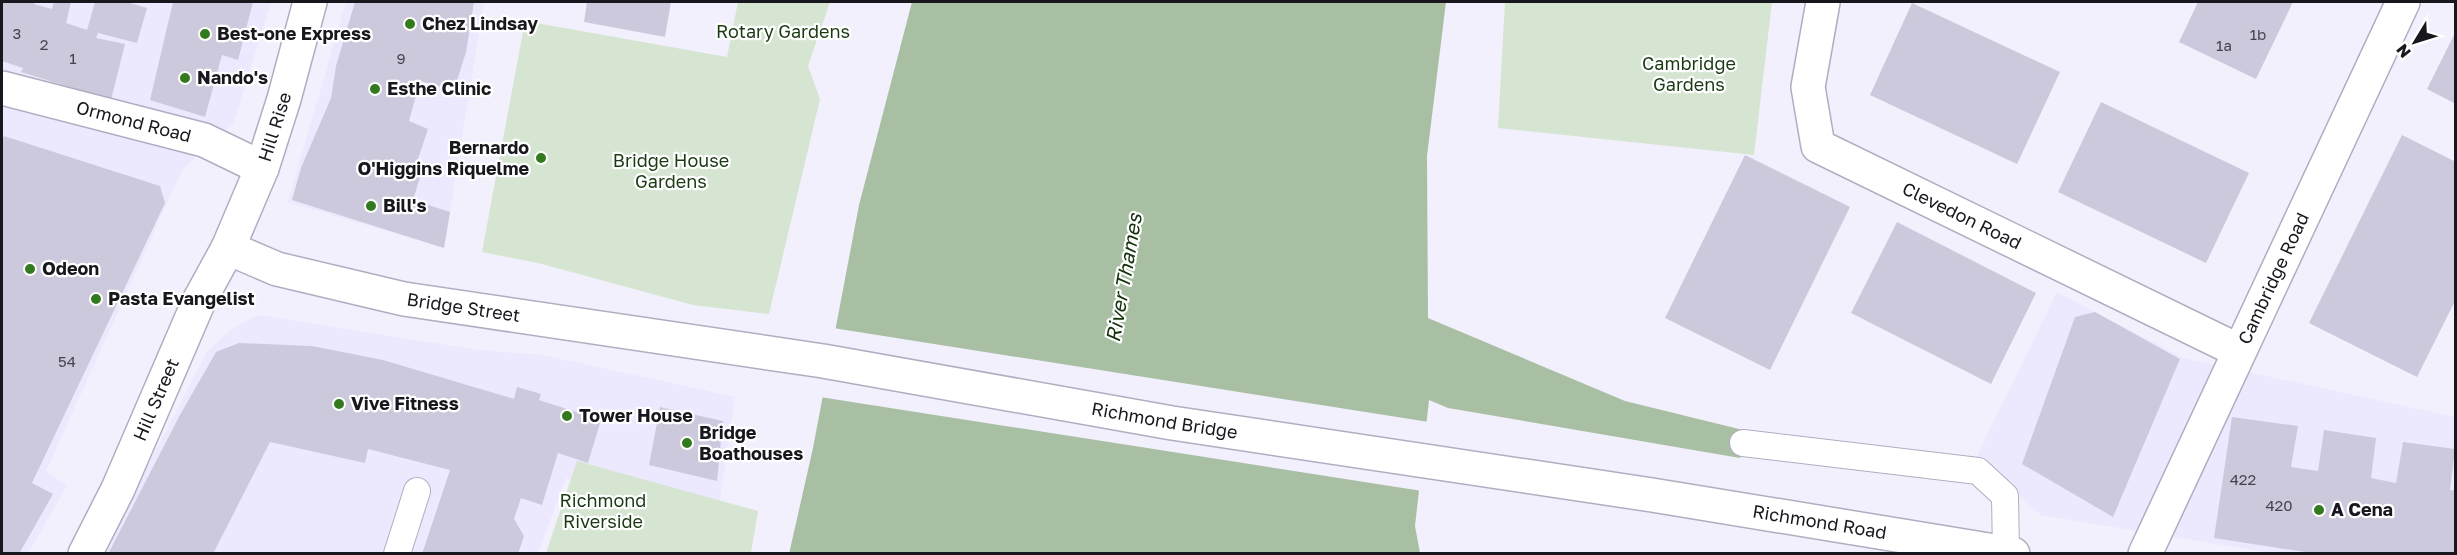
<svg xmlns="http://www.w3.org/2000/svg" width="2457" height="555" font-family="'Golos Text',sans-serif">
	<style>
		.built { fill: #ece8fe }
		.green { fill: #d5e5d1 }
		.water { fill: #a9bfa4 }
		.pier { fill: #f2f0fd }
		.building { fill: #cdc9dd }
		.lines { fill: none; stroke-linecap: round; stroke-linejoin: round }
		.lane-casing { stroke: #b1adc1; stroke-width: 28 }
		.street-casing { stroke: #b1adc1; stroke-width: 36 }
		.primary-casing { stroke: #b1adc1; stroke-width: 36 }
		.lane { stroke: #fff; stroke-width: 26 }
		.street { stroke: #fff; stroke-width: 33 }
		.primary { stroke: #fff; stroke-width: 33 }
		.poi-dot { fill: #337a1f; stroke: #fff; stroke-width: 2 }
		.labels { text-anchor: middle; stroke-width: 4.5; stroke-linejoin: round; paint-order: stroke }
		.number-label { font-size: 15px; fill: #45444e }
		.poi-label { font-size: 18px; font-weight: bold; fill: #18171e; stroke: #fff; text-anchor: start }
		.park-label { font-size: 18px; fill: #1b3a13; stroke: #fff }
		.street-label { font-size: 18px; fill: #18171e; stroke: #fff }
		.water-label { font-size: 20px; font-style: italic; fill: #13310b; stroke: #fff }
	</style>
	<rect width="100%" height="100%" fill="#f2f0fd"/>
	<!-- built -->
	<path class="built" d="M2,2H271L234,122L182,170L46,471L67,486L28,553H2Z
		M346,2H484L444,248L288,202Z
		M2057,292L2183,358L2455,417V553H2271L2041,515L1976,458Z
		M258,315L478,350L543,355L735,397L715,534L566,478L538,553L102,554L207,352L229,331Z"/>
	<!-- green -->
	<path class="green" d="M738,2H830L808,66L820,99L769,314L693,305L538,263L482,252L525,21L727,57Z
		M1505,2H1772L1754,155L1498,128Z
		M577,461L758,511L751,553H546Z"/>
	<!-- water -->
	<path class="water" d="M912,2H1446L1427,156L1428,318L1625,401L1743,430L1740,458L1448,408L1429,400L1415,526L1420,553L789,554L813,448L859,205Z"/>
	<!-- pier -->
	<path class="pier" d="M833,328L1429,422L1422,491L820,397Z"/>
	<!-- building -->
	<path class="building" d="M2,2H34V4L52,9L54,2H71L66,23L87,30L95,2H127L147,8L137,43L98,33L96,38L125,44L111,100L21,72L23,68L2,61Z
		M173,2H253L238,60L222,55L205,117L150,100Z
		M355,2H474L466,52L454,90L420,81L409,121L428,129L417,162L424,164L413,200L450,212L444,248L292,200L301,168L331,98L336,66Z
		M587,2H671L665,37L584,22Z
		M2198,2H2293L2256,79L2179,42Z
		M1912,3L2060,72L2017,164L1870,95Z
		M2456,31V104L2427,89Z
		M2101,102L2249,173L2206,263L2058,192Z
		M2402,135L2456,162V299L2417,377L2309,323Z
		M4,136L160,186L165,203L32,483L53,494L19,554H2V141Z
		M1745,155L1850,207L1770,370L1665,318Z
		M1897,222L2036,293L1991,384L1851,313Z
		M2095,312L2180,359L2113,517L2022,464L2075,317Z
		M239,343L312,346L383,360L514,399L517,387L541,394L539,400L601,420L588,463L558,453L542,505L521,498L514,519L524,536L518,554H422L450,470L368,449L365,463L270,442L213,554H108L180,415L216,352Z
		M660,407L723,421L717,481L649,465Z
		M2232,417L2298,426L2291,467L2318,471L2324,430L2376,438L2371,478L2396,483L2403,442L2455,449L2450,490L2456,491V554H2318L2214,538Z"/>
	<g class="lines">
		<defs>
			<path id="lane" d="M1743,443L1978,471L2005,496L2006,552
				M397,554L417,491"/>
			<g id="street">
				<path id="s1" d="M1823,2L1808,87L1818,146L2239,351"/>
				<path id="s2" d="M2,88L204,140L262,168"/>
				<path id="s3" d="M2145,554L2403,2"/>
			</g>
			<g id="primary">
				<path id="s4" d="M228,248L277,269L404,299L823,361L1172,423L1652,495L2013,554"/>
				<path id="s5" d="M85,554L118,489L199,301L228,248L262,168L284,99L310,2"/>
			</g>
		</defs>
		<!-- lane casing -->
		<use href="#lane" class="lane-casing"/>
		<!-- street casing -->
		<use href="#street" class="street-casing"/>
		<!-- primary casing -->
		<use href="#primary" class="primary-casing"/>
		<!-- lane -->
		<use href="#lane" class="lane"/>
		<!-- street -->
		<use href="#street" class="street"/>
		<!-- primary -->
		<use href="#primary" class="primary"/>
	</g>
	<!-- markers -->
	<g class="poi-dot">
		<circle cx="410" cy="24" r="6"/>
		<circle cx="205" cy="34" r="6"/>
		<circle cx="185" cy="78" r="6"/>
		<circle cx="375" cy="89" r="6"/>
		<circle cx="541" cy="158" r="6"/>
		<circle cx="371" cy="206" r="6"/>
		<circle cx="30" cy="269" r="6"/>
		<circle cx="96" cy="299" r="6"/>
		<circle cx="339" cy="404" r="6"/>
		<circle cx="567" cy="416" r="6"/>
		<circle cx="687" cy="443" r="6"/>
		<circle cx="2319" cy="510" r="6"/>
	</g>
	<g class="labels">
		<!-- number labels -->
		<g class="number-label">
			<text x="17" y="39">3</text>
			<text x="2258" y="40">1b</text>
			<text x="44" y="50">2</text>
			<text x="2224" y="51">1a</text>
			<text x="73" y="64">1</text>
			<text x="401" y="64">9</text>
			<text x="67" y="367">54</text>
			<text x="2243" y="485">422</text>
			<text x="2279" y="511">420</text>
		</g>
		<!-- poi labels -->
		<g class="poi-label">
			<text x="422" y="30">Chez Lindsay</text>
			<text x="217" y="40">Best-one Express</text>
			<text x="197" y="84">Nando's</text>
			<text x="387" y="95">Esthe Clinic</text>
			<text x="529" y="154" text-anchor="end">Bernardo<tspan x="529" dy="21">O'Higgins Riquelme</tspan></text>
			<text x="383" y="212">Bill's</text>
			<text x="42" y="275">Odeon</text>
			<text x="108" y="305">Pasta Evangelist</text>
			<text x="351" y="410">Vive Fitness</text>
			<text x="579" y="422">Tower House</text>
			<text x="699" y="439">Bridge<tspan x="699" dy="21">Boathouses</tspan></text>
			<text x="2331" y="516">A Cena</text>
		</g>
		<!-- park labels -->
		<g class="park-label">
			<text x="783" y="38">Rotary Gardens</text>
			<text x="1689" y="70">Cambridge<tspan x="1689" dy="21">Gardens</tspan></text>
			<text x="671" y="167">Bridge House<tspan x="671" dy="21">Gardens</tspan></text>
			<text x="603" y="507">Richmond<tspan x="603" dy="21">Riverside</tspan></text>
		</g>
		<!-- street labels -->
		<g class="street-label">
			<text dy="6" stroke="none"><textPath href="#s2" startOffset="136">Ormond Road</textPath></text>
			<text dy="6" stroke="none"><textPath href="#s5" startOffset="468">Hill Rise</textPath></text>
			<text dy="6" stroke="none"><textPath href="#s1" startOffset="306">Clevedon Road</textPath></text>
			<text dy="6" stroke="none"><textPath href="#s3" startOffset="304">Cambridge Road</textPath></text>
			<text dy="6" stroke="none"><textPath href="#s4" startOffset="244">Bridge Street</textPath></text>
			<text dy="6" stroke="none"><textPath href="#s5" startOffset="170">Hill Street</textPath></text>
			<text dy="6" stroke="none"><textPath href="#s4" startOffset="954">Richmond Bridge</textPath></text>
			<text dy="6" stroke="none"><textPath href="#s4" startOffset="1617">Richmond Road</textPath></text>
		</g>
		<!-- water labels -->
		<g class="water-label">
			<text transform="translate(1124 278) rotate(-80)" y="7">River Thames</text>
		</g>
	</g>
	<!-- border -->
	<rect width="2457" height="555" fill="none" stroke="#18171e" stroke-width="6"/>
	<!-- north arrow -->
	<g transform="translate(2415 42) rotate(232)" stroke="#ffffff" stroke-width="4.5" paint-order="stroke">
	<path d="M0-4.5L10 22L0 15L-10 22Z" fill="#18171e"/>
	<text y="-9" font-size="16" font-weight="bold" text-anchor="middle" fill="#18171e">N</text>
	</g>
</svg>
